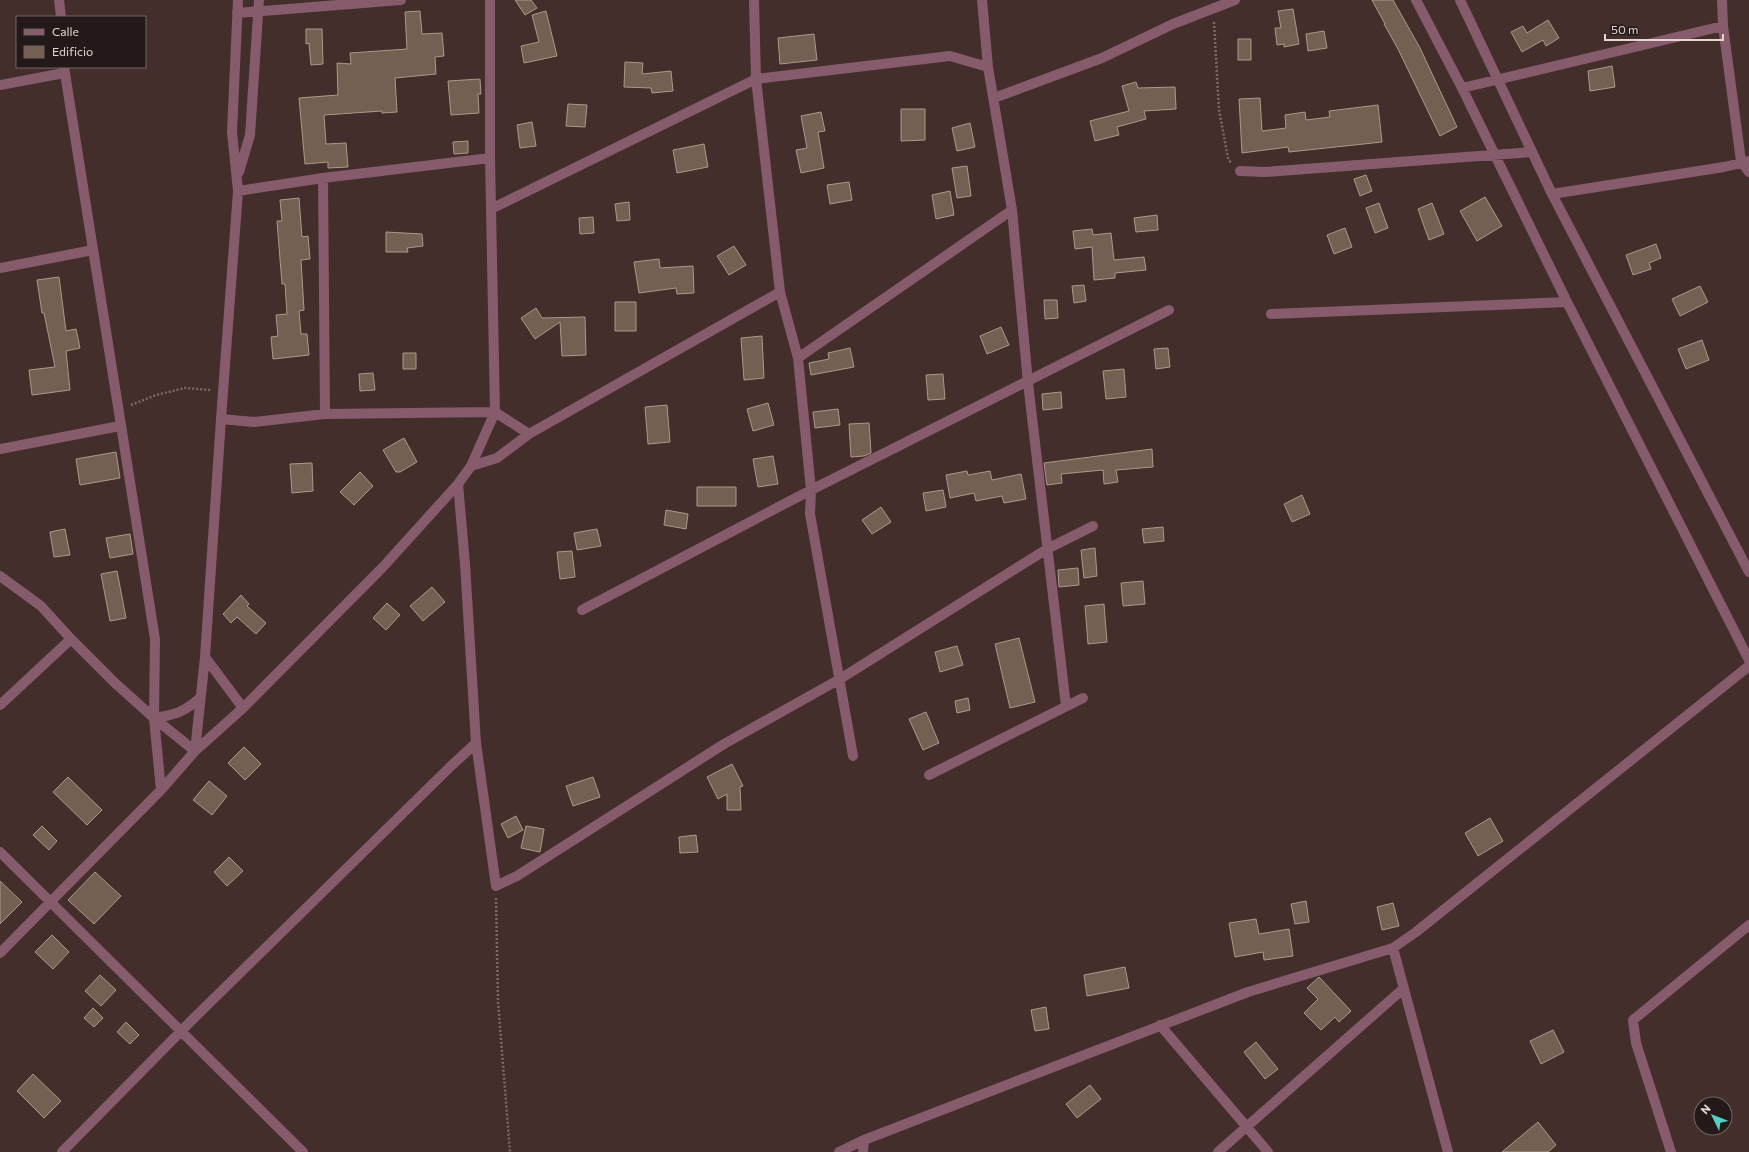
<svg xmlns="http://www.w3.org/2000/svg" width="1749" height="1152" font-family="Commissioner,sans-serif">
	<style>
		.building { fill: #746052; stroke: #ae9889 }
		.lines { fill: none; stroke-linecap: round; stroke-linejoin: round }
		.path { stroke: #7d6a67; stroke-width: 2.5; stroke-dasharray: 2 2; stroke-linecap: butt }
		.street { stroke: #865b6c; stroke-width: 10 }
	</style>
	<rect width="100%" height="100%" fill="#442e2b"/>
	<!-- building -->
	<path class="building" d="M515,0H531L537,8L525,15Z
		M1372,0H1393L1420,48L1457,127L1440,136L1398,49L1384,24H1385Z
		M1293,9L1299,44L1284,47V44L1277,45L1275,28H1281L1278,11Z
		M420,11L422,34L442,33L444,56L435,57L436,74L395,78L397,112L382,113V111L324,115L326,144L346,143L348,167L328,168V162L305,164L299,98L338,95L337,63L351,64L350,53L407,49L405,12Z
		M546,11L557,56L524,63L521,46L539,42L532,15Z
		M1548,20L1559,38L1546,46L1543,40L1522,52L1511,32L1523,26L1527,33Z
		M306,29H322L323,64L311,65L309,43L306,44Z
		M1324,31L1327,48L1308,51L1306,34Z
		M814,34L817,60L780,64L778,38Z
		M1238,39H1251V60H1238Z
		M625,62L643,63L642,74L671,71L673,91L652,93L651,88L624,87Z
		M1612,66L1615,87L1590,91L1588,71Z
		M480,79L481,94H478L479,113L451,115L448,81Z
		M1136,82L1138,88L1175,87L1176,109L1144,111L1146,119L1117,127L1119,135L1095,141L1090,121L1129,111L1122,86Z
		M1260,98L1262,131L1286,128L1285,115L1305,112L1306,120L1330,117L1329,111L1378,105L1382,142L1289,152L1288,147L1242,153L1239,99Z
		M568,104L587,105L585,127L566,126Z
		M901,109H925V140L901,141Z
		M821,112L825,131L818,132L824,168L801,173L796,150L807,148L801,116Z
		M532,122L536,146L520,148L517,125Z
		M970,123L975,147L957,151L952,128Z
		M468,141V153L454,154L453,142Z
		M704,144L708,167L677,173L673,150Z
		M967,166L971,196L957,198L952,168Z
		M1366,175L1372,191L1360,196L1354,179Z
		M849,182L852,200L830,204L827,185Z
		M950,191L954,215L936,219L932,195Z
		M1485,197L1502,226L1477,241L1460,211Z
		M299,198L302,237L308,236L310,259L301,260L304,310L299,311L301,334H307L309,355L273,359L271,337L278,336L276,315L287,314L285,284H282L277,221H282L280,200Z
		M629,202L630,220L617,221L615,204Z
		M1379,203L1388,228L1375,233L1366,208Z
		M1432,203L1444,234L1429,240L1418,209Z
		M1157,215L1158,230L1136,232L1134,218Z
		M593,217L594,233L580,234L579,218Z
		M1345,228L1352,247L1334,254L1327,235Z
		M1092,229L1093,235L1111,233L1114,260L1144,257L1146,270L1115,273V278L1094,280L1092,247L1075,249L1073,231Z
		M386,232L422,234L423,246L407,248L408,252H386Z
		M1656,244L1661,258L1649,263L1651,269L1633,275L1626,255Z
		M734,246L746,265L729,275L717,256Z
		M659,259L660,268L693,266L694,293L677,294L676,288L639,293L634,262Z
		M59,277L66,331L76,329L80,348L66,351L70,390L32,395L29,370L55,367L44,313H42L37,280Z
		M1084,285L1086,301L1074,303L1072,286Z
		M1700,286L1708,302L1680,316L1672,299Z
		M1044,300H1057L1058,318L1045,319Z
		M615,302H636V331H615Z
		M536,308L542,318L585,317L586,355L562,356L560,322L535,339L521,318Z
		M1001,327L1009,345L987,354L980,336Z
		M762,336L764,378L744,380L741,338Z
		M1702,340L1709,360L1686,369L1678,349Z
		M850,348L854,367L811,375L809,363L829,359L828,353Z
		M1168,348L1170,367L1156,369L1154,349Z
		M403,353H416V369H403Z
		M1124,369L1126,397L1106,399L1103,371Z
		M373,373L375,390L360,391L359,374Z
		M943,374L945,399L928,400L926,375Z
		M1061,392L1062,408L1043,410L1042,394Z
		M768,403L774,425L753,431L747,409Z
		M667,405L670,442L648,444L645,407Z
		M838,409L840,425L815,428L813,412Z
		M869,423L871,453L864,456L851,457L849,424Z
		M404,438L417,462L400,472H396L383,450Z
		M1152,449L1153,467L1116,470L1118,482L1104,484L1103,470L1061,474L1062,483L1047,485L1044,463Z
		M116,452L120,478L80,485L76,459Z
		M773,456L778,484L758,487L753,459Z
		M312,463L313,491L292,493L290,464Z
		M967,471L968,475L990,471L992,480L1021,474L1026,499L1004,503L1002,496L976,501L974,493L950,498L946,475Z
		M360,472L373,486L354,505L340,492Z
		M697,487H736V506H697Z
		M943,490L946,507L926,511L923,493Z
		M1302,495L1310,514L1292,522L1284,504Z
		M881,507L891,522L872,534L862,520Z
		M666,510L688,514L686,529L664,525Z
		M1163,527L1164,541L1144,543L1142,529Z
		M65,529L70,555L54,557L50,532Z
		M597,529L601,546L577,550L574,533Z
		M130,534L133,554L110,558L106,538Z
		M1095,548L1097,576L1084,578L1081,550Z
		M572,551L575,577L560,579L557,552Z
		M1078,568L1079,585L1059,587L1058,570Z
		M117,571L126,618L110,621L101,574Z
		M1143,581L1145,604L1123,606L1121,583Z
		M432,587L445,602L423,621L410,606Z
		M241,595L249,604L247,606L266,623L256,634L237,617L231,623L223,614Z
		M387,603L400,615L386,630L373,618Z
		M1104,604L1107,642L1088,644L1085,606Z
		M1019,638L1035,702L1010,708L995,644Z
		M957,646L963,665L940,672L935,652Z
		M968,698L970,710L957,713L955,701Z
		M926,712L939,743L923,750L909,719Z
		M244,747L261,764L245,780L228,763Z
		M732,764L743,786L740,787L741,810H727V794L718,799L707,777Z
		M68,777L102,810L87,825L53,792Z
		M593,777L600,797L573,806L566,786Z
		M209,781L227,796L212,815L193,800Z
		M516,816L523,830L508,838L501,824Z
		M1490,818L1503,841L1478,856L1465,833Z
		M42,826L57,841L49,850L33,835Z
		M526,826L544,829L540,852L521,848Z
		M696,835L698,852L680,853L679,837Z
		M229,857L243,871L227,886L214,872Z
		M95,872L121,896L94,924L68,900Z
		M0,881L22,902L0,924Z
		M1306,901L1309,922L1295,924L1291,904Z
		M1393,903L1399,926L1382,930L1377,907Z
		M1256,919L1259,934L1289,929L1293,956L1264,960L1263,952L1235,957L1229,923Z
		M52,935L69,952L53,969L35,952Z
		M1125,967L1129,988L1087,996L1084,975Z
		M100,975L116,990L101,1006L85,991Z
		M1319,977L1351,1011L1339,1022L1335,1017L1321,1030L1304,1013L1318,999L1307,988Z
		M1046,1007L1049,1029L1035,1031L1031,1010Z
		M93,1008L103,1018L94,1027L84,1018Z
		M126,1022L139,1035L130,1044L117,1032Z
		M1553,1030L1564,1052L1541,1064L1530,1041Z
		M1256,1042L1278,1069L1265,1079L1244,1052Z
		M33,1074L61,1101L44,1118L17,1091Z
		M1090,1085L1101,1099L1077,1118L1066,1104Z
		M1538,1122L1556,1145L1548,1152H1502Z"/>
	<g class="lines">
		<!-- path -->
		<path class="path" d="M1214,22L1219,110L1228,158L1231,163
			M131,405L156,395L185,388L211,390
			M496,898L498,1002L510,1152"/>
		<!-- street -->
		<path class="street" d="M59,0L61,17
			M238,0L232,132L238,191L221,419L254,422L325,414L495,412L529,434
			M490,0V158L495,412L471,466L458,484L465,564L476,743L496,886L517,876L724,744L840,679L1047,549L1093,526
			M754,0L756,79L780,292L798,358L811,490L810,514L853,756
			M982,0L988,67L1012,210L1028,383L1066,706
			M1416,0L1462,88L1567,302L1749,660
			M1460,0L1552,194L1749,572
			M1722,0L1723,26L1741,161L1749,172
			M237,13L401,0
			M64,67L155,639L154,718L161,790
			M0,85L64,73
			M1462,88L1723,26
			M994,98L1102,58L1173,24L1235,0
			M1240,171L1265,172L1532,152
			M239,172L250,135L259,0
			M323,178L325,414
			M238,191L323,178L490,158
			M1552,194L1724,167L1749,161
			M491,209L756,79L950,56L988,67
			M0,268L93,250
			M1271,314L1567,302
			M798,358L1012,210
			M0,449L120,426
			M471,466L497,458L529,434L780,292
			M0,576L41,606L71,639L115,683L154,718L195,751
			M582,610L811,490L1169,310
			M205,657L243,708
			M0,705L71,639
			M154,718C175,715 184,712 200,698
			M195,751L205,657L221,419
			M929,775L1083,698
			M0,852L303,1152
			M1393,948L1448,1152
			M0,953L161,790L195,751L243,708L383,567L458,484
			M1160,1025L1268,1152
			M62,1152L193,1019L450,767L476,743
			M839,1152L864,1140L1248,992L1393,948L1416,932L1749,666
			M863,1152L864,1140
			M1218,1152L1403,989
			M1671,1152L1636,1043L1633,1020L1749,925"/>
	</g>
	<!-- legend -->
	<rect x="16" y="16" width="130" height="52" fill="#231918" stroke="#716563"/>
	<rect x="24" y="29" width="20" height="6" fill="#865b6c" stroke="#716563"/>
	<text x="52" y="36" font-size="12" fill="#e5d6d4">Calle</text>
	<rect x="24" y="46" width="20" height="12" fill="#746052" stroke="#716563"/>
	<text x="52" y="56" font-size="12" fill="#e5d6d4">Edificio</text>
	<!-- north arrow -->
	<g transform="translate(1713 1116) rotate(313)"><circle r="19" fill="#231918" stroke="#716563"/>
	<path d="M0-3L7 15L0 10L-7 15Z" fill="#57cec2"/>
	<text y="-6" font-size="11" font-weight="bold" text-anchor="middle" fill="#e5d6d4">N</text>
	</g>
	<!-- scale -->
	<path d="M1605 34v6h118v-6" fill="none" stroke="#e5d6d4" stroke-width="2"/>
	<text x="1611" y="34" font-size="12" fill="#e5d6d4" stroke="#231918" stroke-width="3" paint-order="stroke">50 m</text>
</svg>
